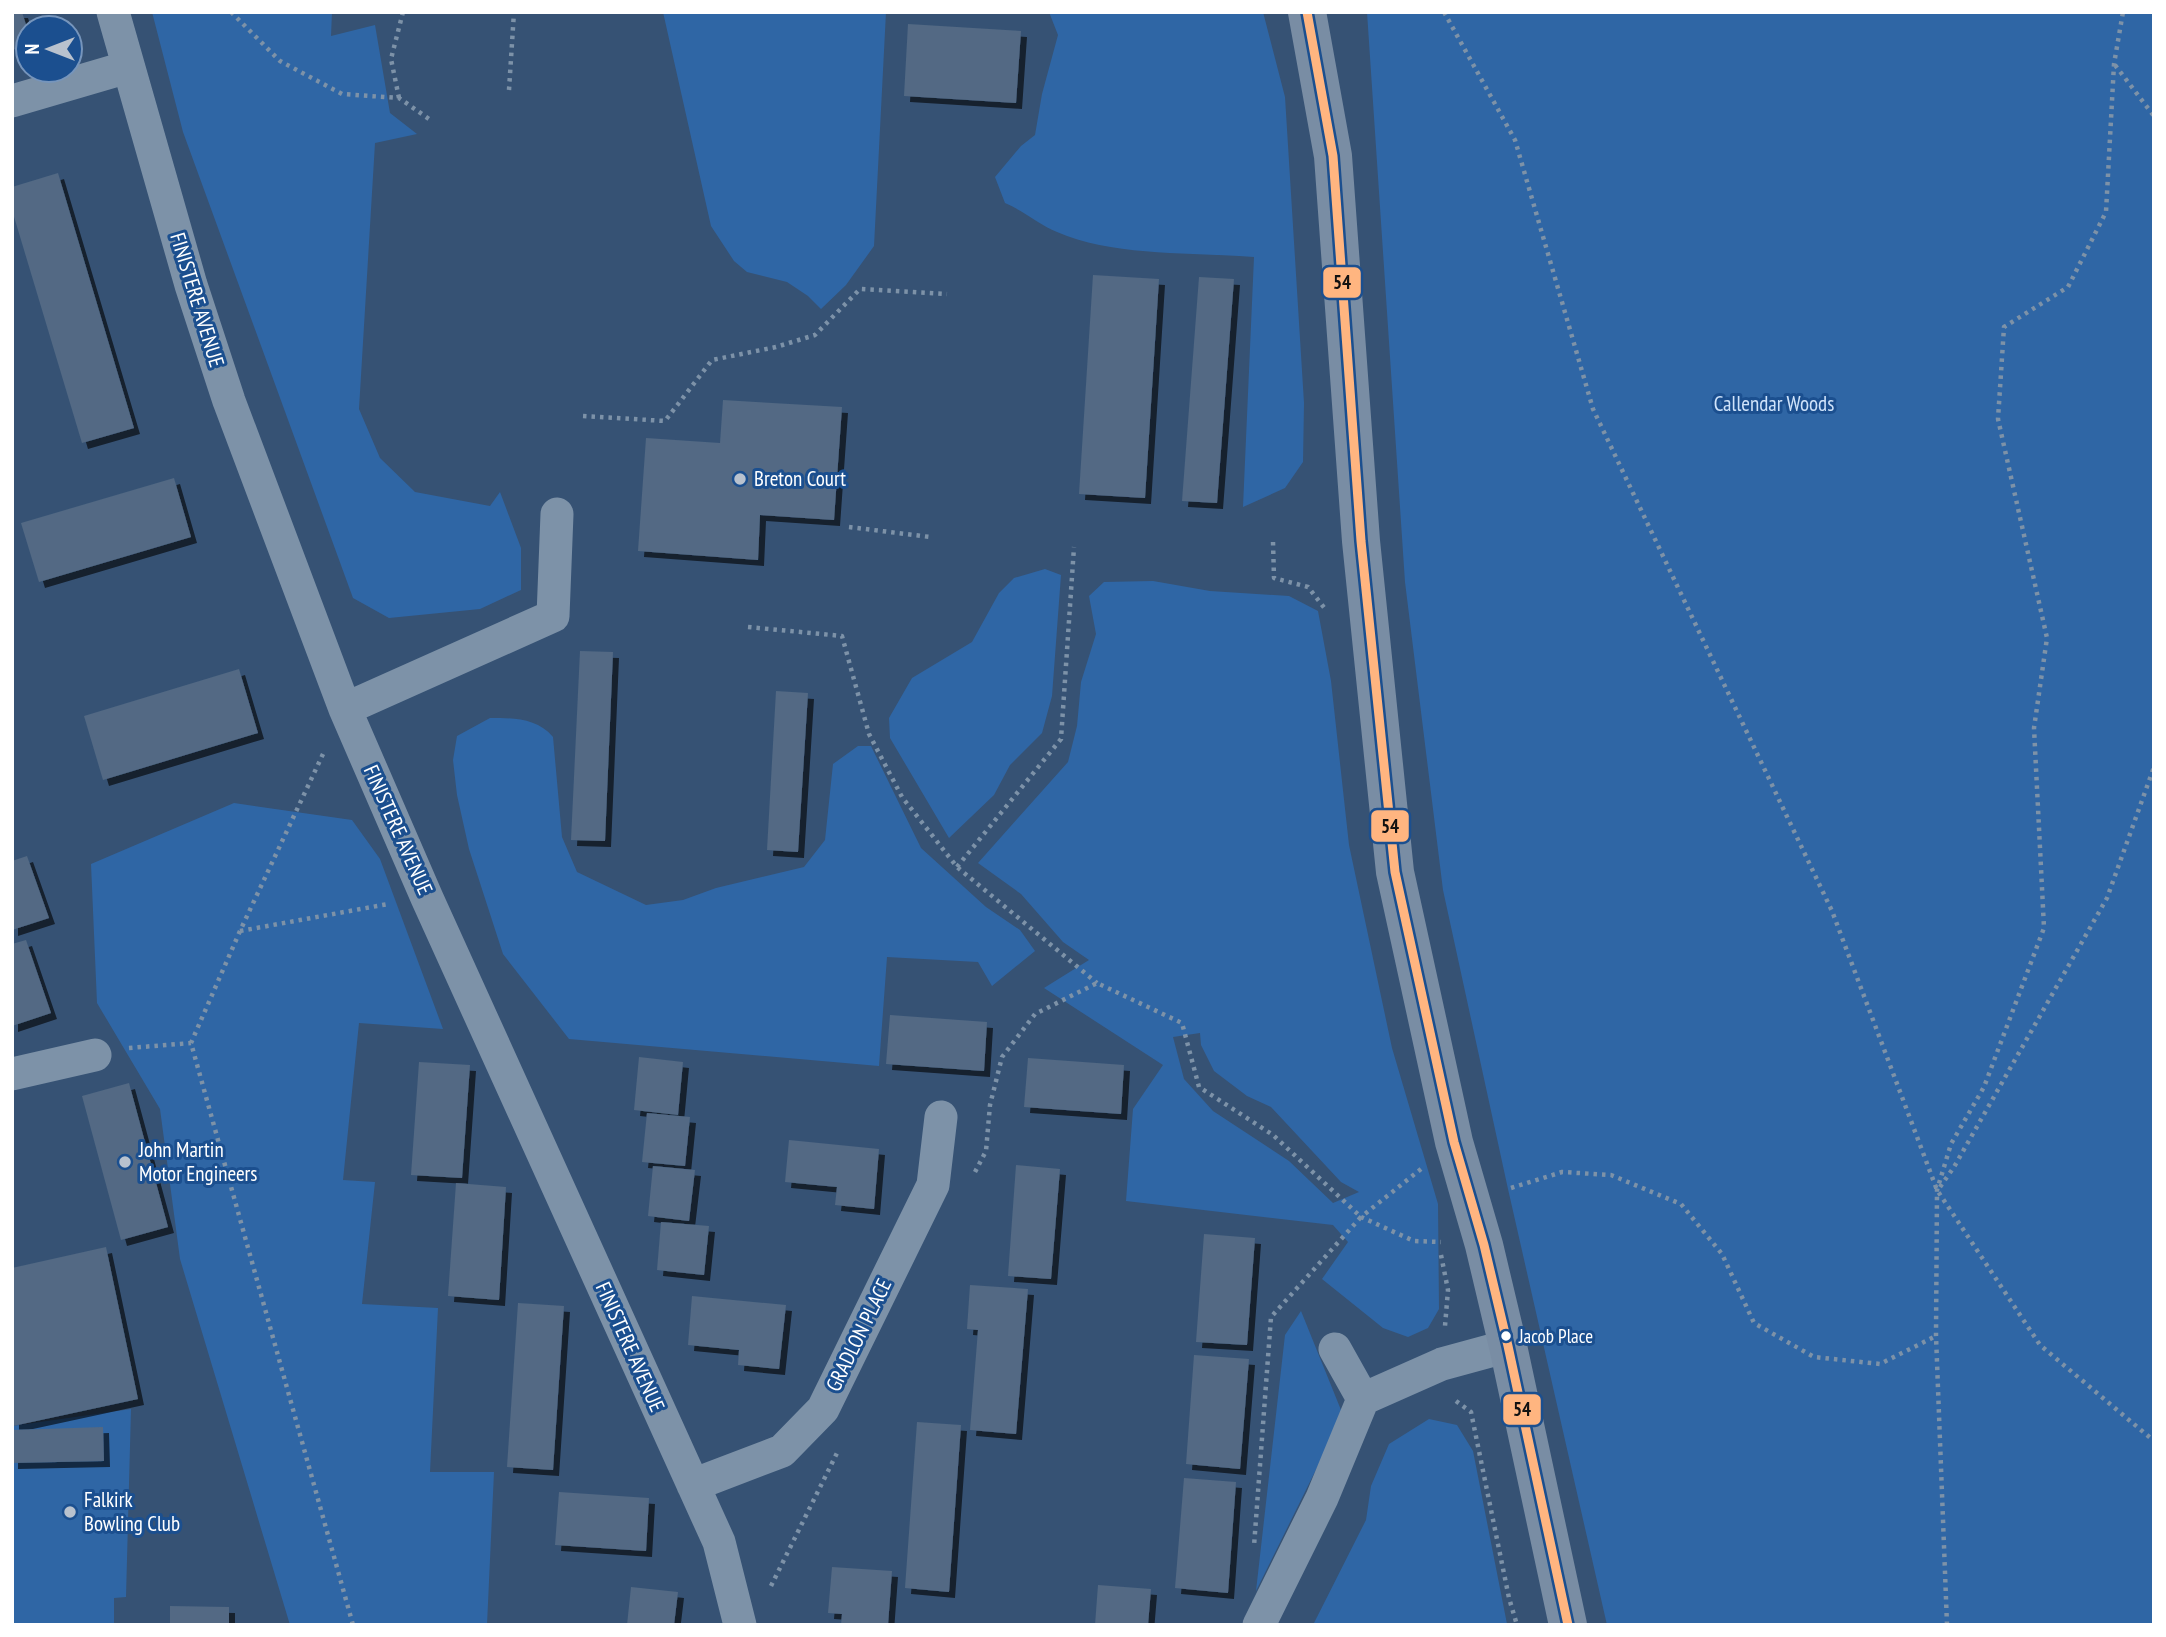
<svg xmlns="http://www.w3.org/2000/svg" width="2166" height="1637" font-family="'PT Sans Narrow',sans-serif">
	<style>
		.green { fill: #2f66a5; fill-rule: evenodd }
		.building { fill: #526984; filter: url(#shadow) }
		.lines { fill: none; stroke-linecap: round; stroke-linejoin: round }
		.path { stroke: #7d92a8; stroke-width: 4.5; stroke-dasharray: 3.5 5; stroke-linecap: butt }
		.street { stroke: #7d92a8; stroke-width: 33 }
		.secondary { stroke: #798da4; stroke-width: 38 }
		.bus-1-casing { stroke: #1b4f8f; stroke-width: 14 }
		.bus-1 { stroke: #ffb580; stroke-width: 9 }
		.poi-dot { fill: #b9c2ce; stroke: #1b4f8f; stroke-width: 2.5 }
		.bus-dot { fill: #fff; stroke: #1b4f8f; stroke-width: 2.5 }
		.labels { text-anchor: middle; stroke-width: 6; stroke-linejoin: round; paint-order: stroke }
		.bus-label { font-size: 19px; fill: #fff; stroke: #1b4f8f; text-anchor: start }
		.street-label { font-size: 21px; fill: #fff; stroke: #1b4f8f }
		.park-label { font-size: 21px; fill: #cfe3fa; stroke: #1b4f8f }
		.poi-label { font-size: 21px; fill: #fff; stroke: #1b4f8f; text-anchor: start }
		.line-badge { stroke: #1b4f8f; stroke-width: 2.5 }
		.pale-badge-label { font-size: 19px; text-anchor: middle; font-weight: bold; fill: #111 }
	</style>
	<defs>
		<filter id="shadow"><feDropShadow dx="6" dy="6" stdDeviation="0" flood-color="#0009"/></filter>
	</defs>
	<rect width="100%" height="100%" fill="#365274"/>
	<!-- green -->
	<path class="green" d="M152,12H332L331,36L375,25L390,113L417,134L375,143L359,409L380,458L415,492L490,506L500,492L521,548V590L480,609L389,618L353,598L183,132Z
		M663,12H886L874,246L846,285L821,309L808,296L787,282L747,272L734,261L711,226Z
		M1049,12H1263L1285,97L1304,403L1303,462L1285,488L1243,507L1254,257C1192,252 1114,257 1057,232C1040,225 1024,211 1005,203L995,177L1021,146L1035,135L1042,94L1058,35Z
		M1367,12H2154V1625H1607L1508,1189L1443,890L1405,582Z
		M1045,569L1061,575L1052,696L1042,733L1010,765L994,795L949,838L890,738L889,718L912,678L972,642L999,593L1014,578Z
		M1153,581L1210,591L1289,596L1318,611L1331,681L1349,845L1392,1048L1438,1204L1439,1309L1428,1328L1408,1337L1383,1328L1322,1279L1348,1242L1333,1225L1126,1201L1133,1109L1163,1065L1044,988L1089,960L1063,942L1021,894L978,863L1068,762L1077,726L1081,682L1096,634L1089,596L1104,582ZM1200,1033L1201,1045L1214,1071L1247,1096L1271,1107L1341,1182L1359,1192L1333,1203L1289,1161L1213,1111L1184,1079L1173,1037Z
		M490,718C513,718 537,718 553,737L562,837L577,872L646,905L683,900L716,888L804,867L825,840L833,764L858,746H871L921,848L986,907L1020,930L1035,951L992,986L978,962L887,957L879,1066L569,1039L503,954L469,849L457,795L453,760L457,736Z
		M234,803L352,820L380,859L443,1029L359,1023L343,1180L375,1182L362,1304L438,1308L430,1472H494L487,1625H290L180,1259L160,1109L97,1003L91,864Z
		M1301,1311L1343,1415L1256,1591L1285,1335Z
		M131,1409L126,1597L114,1598V1625H12V1426Z
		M1429,1419L1457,1425L1473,1451L1507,1624L1313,1625L1366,1520L1371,1486L1389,1444Z"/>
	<!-- building -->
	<path class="building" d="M12,12H22L28,31V45L12,50Z
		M908,24L1021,31L1016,103L904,96Z
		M58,173L134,428L82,443L12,210V187Z
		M1093,275L1159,279L1145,498L1079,494Z
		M1199,277L1234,279L1217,503L1182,501Z
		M723,400L842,407L834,520L760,515L758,560L638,551L646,438L720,443Z
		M174,478L191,537L39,582L21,523Z
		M580,651L613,652L605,841L571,840Z
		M239,669L258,733L103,780L84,716Z
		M776,691L808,693L798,852L767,850Z
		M27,856L49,918L12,930V861Z
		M26,940L51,1013L12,1026V944Z
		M890,1015L987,1022L984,1071L886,1064Z
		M639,1057L683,1062L678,1115L634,1110Z
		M1028,1058L1124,1065L1121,1114L1024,1107Z
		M419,1062L470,1065L462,1178L411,1175Z
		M129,1083L168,1227L121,1240L82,1096Z
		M647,1113L690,1117L685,1166L642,1162Z
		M789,1140L879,1149L874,1209L835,1205L837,1187L785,1182Z
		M1016,1165L1060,1169L1051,1279L1008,1276Z
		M653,1166L695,1170L689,1221L648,1216Z
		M456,1183L506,1187L499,1300L448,1296Z
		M661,1222L709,1226L704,1275L657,1270Z
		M1204,1234L1255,1238L1247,1345L1196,1342Z
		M106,1247L138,1399L13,1426L12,1268Z
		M970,1285L1028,1289L1016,1434L970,1430L978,1330L967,1329Z
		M692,1296L786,1305L779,1369L738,1365L739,1350L688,1345Z
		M518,1303L564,1306L553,1470L507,1467Z
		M1194,1355L1249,1359L1240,1469L1186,1464Z
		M917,1422L961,1425L949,1592L905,1588Z
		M103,1427L104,1461L12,1463V1430Z
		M1184,1478L1236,1482L1228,1593L1175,1588Z
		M559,1492L649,1498L646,1551L555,1545Z
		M832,1567L892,1571L888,1625H841L842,1614L828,1613Z
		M1098,1585L1151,1589L1148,1625H1095Z
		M631,1587L678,1592L674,1625H627Z
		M170,1606L229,1607V1625H170Z"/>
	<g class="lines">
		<!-- path -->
		<path class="path" d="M231,12L280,61L342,94L399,98L429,119
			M1444,12L1515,140L1593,409L1832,911L1937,1190L2040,1345L2154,1441
			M2115,65L2154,116
			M509,90L514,12
			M399,98L391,59L403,12
			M583,416L665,421L712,360L776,347L815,335L860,289L947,294
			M849,527L930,537
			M1273,542L1274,578L1308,587L1326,610
			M748,627L842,636L869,734L902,797L957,867L1097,983
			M323,754L240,931L191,1043L353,1625
			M957,867L1061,739L1074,547
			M240,931L388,904
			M129,1048L191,1043
			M1421,1169L1361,1217L1414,1241L1441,1242
			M975,1172L986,1151L990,1105L1002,1057L1035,1014L1097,983L1182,1023L1199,1087L1273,1135L1361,1217L1271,1317L1254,1546
			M1940,1187L1954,1167L2107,898L2154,767
			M1511,1188L1562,1172L1611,1175L1681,1204L1722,1254L1754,1323L1814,1357L1880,1364L1936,1336
			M1441,1255L1448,1290L1445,1326
			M1456,1401L1471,1412L1509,1598L1517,1625
			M771,1586L837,1453
			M1947,1625L1936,1336L1937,1190L1951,1144L1984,1087L2044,928L2034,728L2047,638L1998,419L2004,327L2068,287L2106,212L2114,64L2123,12"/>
		<!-- street -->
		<path class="street" d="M113,12L191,285L229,401L345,709L427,898L719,1542L740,1625
			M12,101L128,67
			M345,709L553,616L557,514
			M12,1074L95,1055
			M1335,1349L1363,1399
			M693,1485L782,1451L823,1409L933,1185L941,1117
			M1259,1625L1322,1498L1363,1399L1442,1364L1508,1346"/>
		<!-- secondary -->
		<path class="secondary" d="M1307,12L1333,156L1361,541L1395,872L1454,1142L1484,1245L1508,1346L1568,1625"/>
		<defs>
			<path id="bus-1" d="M1307,12L1333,156L1361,541L1395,872L1454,1142L1484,1245L1508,1346L1568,1625"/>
		</defs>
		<!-- bus-1 casing -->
		<use href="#bus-1" class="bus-1-casing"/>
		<!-- bus-1 -->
		<use href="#bus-1" class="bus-1"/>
	</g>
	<!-- markers -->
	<g class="poi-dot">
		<circle cx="740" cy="479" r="7"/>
		<circle cx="125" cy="1162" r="7"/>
		<circle cx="70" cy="1512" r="7"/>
	</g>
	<circle class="bus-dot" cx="1506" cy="1336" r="6"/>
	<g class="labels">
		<!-- bus labels -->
		<g class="bus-label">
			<text x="1519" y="1343">Jacob Place</text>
		</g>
		<!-- street labels -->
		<g class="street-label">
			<text transform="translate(197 300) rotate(73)" y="7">FINISTERE AVENUE</text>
			<text transform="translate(398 830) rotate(66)" y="7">FINISTERE AVENUE</text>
			<text transform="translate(859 1335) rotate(-64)" y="7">GRADLON PLACE</text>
			<text transform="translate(630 1347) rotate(66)" y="7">FINISTERE AVENUE</text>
		</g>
		<!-- park labels -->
		<g class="park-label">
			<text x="1774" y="411">Callendar Woods</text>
		</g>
		<!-- poi labels -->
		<g class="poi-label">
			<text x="754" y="486">Breton Court</text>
			<text x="139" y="1157">John Martin<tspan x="139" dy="24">Motor Engineers</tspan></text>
			<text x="84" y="1507">Falkirk<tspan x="84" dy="24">Bowling Club</tspan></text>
		</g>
	</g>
	<g class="line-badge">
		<rect x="1322" y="266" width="40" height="33" rx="7" fill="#ffb580"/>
		<rect x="1370" y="809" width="40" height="34" rx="7" fill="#ffb580"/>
		<rect x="1502" y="1393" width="40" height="33" rx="7" fill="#ffb580"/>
	</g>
	<g class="pale-badge-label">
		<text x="1342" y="289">54</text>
		<text x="1390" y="833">54</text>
		<text x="1522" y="1416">54</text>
	</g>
	<!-- border -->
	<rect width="2166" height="1637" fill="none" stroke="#ffffff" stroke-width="28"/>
	<!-- north arrow -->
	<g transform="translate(49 49) rotate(270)"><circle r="33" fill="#1b4f8f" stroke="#7695bc" stroke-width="2"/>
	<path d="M0-5L12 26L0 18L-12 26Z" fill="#b9c2ce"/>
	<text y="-10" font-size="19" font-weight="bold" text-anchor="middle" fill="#ffffff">N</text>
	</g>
</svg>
